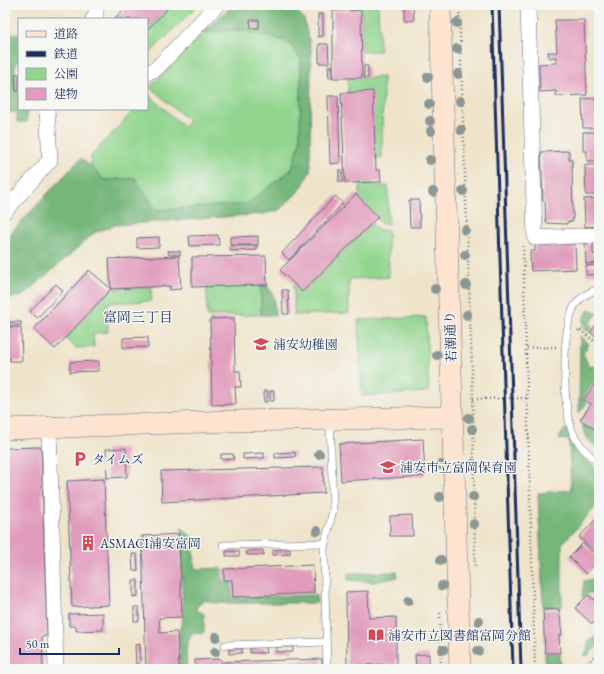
<svg xmlns="http://www.w3.org/2000/svg" width="604" height="674" font-family="'EB Garamond','Noto Serif JP',serif">
	<style>
		.green { fill: #92d58e; stroke: #568276 }
		.forest { fill: #75b679; stroke: #48726c }
		.building { fill: #e19bbc }
		.lines { fill: none; stroke-linecap: round; stroke-linejoin: round }
		.lane-casing { stroke: #656e84; stroke-width: 8 }
		.street-casing { stroke: #656e84; stroke-width: 16 }
		.secondary-casing { stroke: #656e84; stroke-width: 22 }
		.path { stroke: #656e84; stroke-width: 2.5; stroke-dasharray: 1 3; stroke-linecap: butt }
		.lane { stroke: #fff; stroke-width: 7 }
		.street { stroke: #fff; stroke-width: 15 }
		.secondary { stroke: #fde4d0; stroke-width: 21 }
		.rail { stroke: #1b2f5e; stroke-width: 3 }
		.tree { fill: #8b9795 }
		.labels { text-anchor: middle; stroke-width: 3; stroke-linejoin: round; paint-order: stroke }
		.street-label { font-size: 13px; fill: #1b2f5e; stroke: #f6f6f2 }
		.poi-label { font-size: 13px; fill: #1b2f5e; stroke: #f6f6f2; text-anchor: start }
		.neighbourhood-label { font-size: 14px; fill: #1b2f5e; stroke: #f6f6f2 }
	</style>
	<rect width="100%" height="100%" fill="#f6f6f2"/>
	<filter id="ink" filterUnits="userSpaceOnUse"><feTurbulence type="fractalNoise" baseFrequency=".025" numOctaves="2"/><feDisplacementMap in="SourceGraphic" scale="8" xChannelSelector="R" yChannelSelector="G"/><feConvolveMatrix kernelMatrix="1 2 1 2 8 2 1 2 1" color-interpolation-filters="sRGB"/></filter>
	<filter id="wash" filterUnits="userSpaceOnUse"><feTurbulence type="fractalNoise" baseFrequency=".012" numOctaves="4" result="noise"/><feDisplacementMap in="SourceGraphic" scale="16" xChannelSelector="R" yChannelSelector="G"/><feGaussianBlur stdDeviation="0.9" result="paint"/><feColorMatrix in="noise" values="0 0 0 0 0 0 0 0 0 0 0 0 0 0 0 0 0 1.4 0 .05"/><feComposite in="paint" operator="in"/></filter>
	<g filter="url(#wash)">
		<rect width="100%" height="100%" fill="#efe4ca"/>
		<!-- green -->
		<path class="green" d="M171,5H198L147,56V30Z
			M353,5H378L380,51L362,52L361,11L353,10Z
			M241,30L287,41L301,59L300,142L292,169L247,205L156,210L135,178L105,180L90,166L91,156L135,109H147V96L149,95L184,127L189,121L150,87L203,32Z
			M383,77L382,158H375L348,93V78Z
			M361,182H371L372,186H388V224H382L359,197Z
			M371,224L378,230H388L389,277L349,279V313L294,315V284L302,292Z
			M261,285V315L207,316V286Z
			M152,287L151,301L107,303L108,332L93,333L94,347L76,348L65,338L111,289Z
			M426,317L429,392L362,396L358,320Z"/>
		<!-- forest -->
		<path class="forest" d="M284,8L296,10L304,19L311,50L310,171L301,189L279,210L263,214L115,225L94,233L23,296L5,298V239L81,158L105,180L135,178L156,210L247,204L292,169L300,142L301,59L287,41L241,30L203,32L229,9Z
			M5,34H19V62H17L15,68L16,91H19V109H27V122H17V112H5Z
			M261,285H267L274,297L275,315H261Z
			M589,309L598,313L589,324L593,327L588,332L583,327V320Z
			M580,336L589,344L583,353L589,367L593,366L599,370V373L583,399L587,403L579,413Z
			M582,423L599,433V449C590,443 583,435 582,423Z
			M566,428L578,452L599,471V503L562,544V607H543L538,493L571,490L569,440L559,439L561,434Z
			M182,527L195,540L193,545L195,569L222,568V581L231,582L232,598L316,595L317,603H214L204,600L196,608L198,611L204,614V632L201,634L194,632C184,643 186,655 187,669H180L179,633L183,617L181,534Z
			M397,572L398,577L374,582L348,580V573Z
			M599,573V592L595,596L589,592L583,598L582,596L584,581L593,579Z
			M599,635V645L587,656L584,655L587,652L588,642Z
			M545,653H560L561,669H545Z"/>
		<g id="blocks">
			<!-- building -->
			<path class="building" d="M128,5H171L147,30V19H114Z
				M404,5H413L414,20H404Z
				M361,10L362,78H333V11Z
				M318,14H323V36L318,37Z
				M250,20H259V28H251Z
				M555,20H584L587,95L556,96V91L540,92L539,64L556,63V57L549,58L548,52H557Z
				M319,44H328L329,63H319Z
				M328,66H332V77L329,78Z
				M364,66H368V78H364Z
				M15,74H19V91H16Z
				M373,91L376,170H380L381,182L345,183L341,93Z
				M328,96H338L340,163L330,164Z
				M599,98V128H583L582,99Z
				M583,132H599V161H587V151H583Z
				M569,151V160H572L573,221L567,222V224L546,223L545,201H543L541,152Z
				M585,165H599V195H586Z
				M339,170H342L343,182H339Z
				M356,194L378,217L302,292L280,270Z
				M335,196L343,203L289,260L282,253Z
				M599,198V226L585,227L584,199Z
				M409,200H419L420,227H410Z
				M218,235L219,245L190,246L189,236Z
				M258,236V245H230V237Z
				M159,237V247L137,248V238Z
				M593,243V254H598V263L586,264L585,244Z
				M575,244L576,269L531,271L530,251H535V245Z
				M230,246H257V250L230,251Z
				M168,251H180V255H169Z
				M179,256L181,289L170,290V286L111,289L109,259Z
				M266,256L267,285L192,287V257Z
				M599,265V274L586,275V266Z
				M89,270L111,289L55,349L34,329Z
				M56,284L63,291L37,318L30,311Z
				M282,290H288L289,314H283Z
				M234,318L235,371H240L241,387H235L236,404L212,405L210,319Z
				M10,322H21V325L10,326Z
				M599,322V340L590,332Z
				M21,327L22,361H10V358L5,359V328Z
				M148,337V347L123,348V338Z
				M99,361V371L70,372V362Z
				M599,377V432L580,420L591,404L584,400Z
				M264,391H268L267,402H264Z
				M270,391H274V401H270Z
				M423,439L425,476L341,481L339,444Z
				M41,447L47,636H42L43,669H5V448Z
				M126,448L127,477L107,478L106,449Z
				M295,452V457L275,458V453Z
				M264,453V458L243,459V454Z
				M221,454H233L234,459H221Z
				M323,467L324,493L162,502L161,471Z
				M104,479L109,605L72,607L67,481Z
				M412,515L413,536H390V516Z
				M599,516V550L596,553L579,537Z
				M179,534L182,617L159,618L160,633L177,632L179,669H146L142,536Z
				M583,543L599,559L586,574L569,557Z
				M290,549V554L273,555V550Z
				M263,550L264,555H247V551Z
				M226,551H239V556H226Z
				M132,554H137L138,571H133Z
				M313,565L314,593L233,597L232,580H224V569Z
				M133,580H138V596L133,597Z
				M368,591L369,618L396,617V664L347,665L346,592Z
				M599,594V617L592,624L575,608L588,595L594,600Z
				M134,607H139V621H134Z
				M559,609L562,635H559L560,653H545L543,610Z
				M103,613V630L76,631V626H69V614Z
				M140,644V663L136,664L135,645Z
				M266,647L267,653H250V648Z
				M276,647H293V652H276Z
				M242,648V653L229,654V649Z
				M429,654V667H416L415,655Z
				M221,659L222,669H195V660Z
				M322,659V669H224V662Z
				M594,665L598,669H590Z"/>
		</g>
	</g>
	<g filter="url(#ink)">
		<use href="#blocks" fill-opacity="0" stroke="#656e84" stroke-width="1"/>
		<g class="lines">
			<defs>
				<path id="lane" d="M599,289C589,292 578,298 573,309C562,333 562,408 573,433C578,445 589,455 599,463
					M223,545L325,543
					M225,645L327,642
					M327,669L324,548L333,510L330,421"/>
				<path id="street" d="M528,5L535,238L599,235
					M93,19L96,16V5
					M147,73L156,69L217,5
					M5,211L50,160L47,109
					M49,428L56,669"/>
				<path id="secondary" d="M440,5L460,669
					M5,429L232,421L452,417"/>
			</defs>
			<!-- lane casing -->
			<use href="#lane" class="lane-casing"/>
			<!-- street casing -->
			<use href="#street" class="street-casing"/>
			<!-- secondary casing -->
			<use href="#secondary" class="secondary-casing"/>
			<!-- path -->
			<path class="path" d="M459,5L473,399L475,567
				M523,246L535,669
				M578,331L579,329L599,345
				M527,348L557,347
				M473,399L528,398
				M440,613L441,669
				M582,669L599,651"/>
			<!-- lane -->
			<use href="#lane" class="lane"/>
			<!-- street -->
			<use href="#street" class="street"/>
			<!-- secondary -->
			<use href="#secondary" class="secondary"/>
			<!-- rail -->
			<path class="rail" d="M492,5L513,669
				M499,5L521,669"/>
		</g>
		<!-- trees -->
		<g class="tree">
			<circle cx="457" cy="23" r="5"/>
			<circle cx="457" cy="49" r="5"/>
			<circle cx="458" cy="74" r="5"/>
			<circle cx="428" cy="77" r="5"/>
			<circle cx="460" cy="101" r="5"/>
			<circle cx="429" cy="104" r="5"/>
			<circle cx="430" cy="121" r="5"/>
			<circle cx="461" cy="130" r="5"/>
			<circle cx="431" cy="131" r="5"/>
			<circle cx="430" cy="160" r="5"/>
			<circle cx="463" cy="191" r="5"/>
			<circle cx="433" cy="192" r="5"/>
			<circle cx="465" cy="230" r="5"/>
			<circle cx="465" cy="255" r="5"/>
			<circle cx="466" cy="285" r="5"/>
			<circle cx="435" cy="289" r="5"/>
			<circle cx="467" cy="315" r="5"/>
			<circle cx="437" cy="355" r="5"/>
			<circle cx="469" cy="418" r="5"/>
			<circle cx="472" cy="429" r="5"/>
			<circle cx="319" cy="454" r="5"/>
			<circle cx="473" cy="464" r="5"/>
			<circle cx="441" cy="465" r="5"/>
			<circle cx="440" cy="497" r="5"/>
			<circle cx="473" cy="497" r="5"/>
			<circle cx="474" cy="524" r="5"/>
			<circle cx="317" cy="531" r="5"/>
			<circle cx="441" cy="560" r="5"/>
			<circle cx="442" cy="586" r="5"/>
			<circle cx="408" cy="601" r="5"/>
			<circle cx="479" cy="621" r="5"/>
			<circle cx="216" cy="637" r="5"/>
			<circle cx="443" cy="650" r="5"/>
			<circle cx="478" cy="651" r="5"/>
			<circle cx="215" cy="652" r="5"/>
		</g>
	</g>
	<!-- icons -->
	<defs>
		<symbol id="school-bare" viewBox="-9 -9 18 18"><path d="M0-5L7-2L0 1L-7-2ZM-4 1L0 2.5L4 1V4Q0 6-4 4Z" fill="#d1495b" stroke="#f6f6f2" stroke-width="2.5" paint-order="stroke"/></symbol>
		<symbol id="parking-bare" viewBox="-9 -9 18 18"><path d="M-3.5-5.5H1a3.5 3.5 0 0 1 0 7H-1V5.5H-3.5ZM-1-3.4V-.6H.8a1.4 1.4 0 0 0 0-2.8Z" fill="#d1495b" stroke="#f6f6f2" stroke-width="2.5" paint-order="stroke"/></symbol>
		<symbol id="building-bare" viewBox="-9 -9 18 18"><path d="M-4-6H4V6H1V3H-1V6H-4ZM-2.5-4.3h1.7v1.8h-1.7ZM.8-4.3h1.7v1.8H.8ZM-2.5-1h1.7V.8h-1.7ZM.8-1h1.7V.8H.8Z" fill="#d1495b" stroke="#f6f6f2" stroke-width="2.5" paint-order="stroke"/></symbol>
		<symbol id="library-bare" viewBox="-9 -9 18 18"><path d="M-6-4Q-3-5.5-.7-3.5V5Q-3 3-6 4ZM6-4Q3-5.5 .7-3.5V5Q3 3 6 4Z" fill="#d1495b" stroke="#f6f6f2" stroke-width="2.5" paint-order="stroke"/></symbol>
	</defs>
	<g fill-rule="evenodd">
		<use href="#school-bare" x="250" y="333" width="22" height="22"/>
		<use href="#parking-bare" x="69" y="448" width="22" height="22"/>
		<use href="#school-bare" x="377" y="456" width="22" height="22"/>
		<use href="#building-bare" x="77" y="532" width="22" height="22"/>
		<use href="#library-bare" x="365" y="624" width="22" height="22"/>
	</g>
	<g class="labels">
		<!-- street labels -->
		<g class="street-label">
			<text transform="translate(450 337) rotate(-92)" y="5">若潮通り</text>
		</g>
		<!-- poi labels -->
		<g class="poi-label">
			<text x="273" y="349">浦安幼稚園</text>
			<text x="92" y="464">タイムズ</text>
			<text x="400" y="472">浦安市立富岡保育園</text>
			<text x="100" y="548">ASMACI浦安富岡</text>
			<text x="388" y="640">浦安市立図書館富岡分館</text>
		</g>
		<!-- neighbourhood labels -->
		<g class="neighbourhood-label">
			<text x="138" y="322">富岡三丁目</text>
		</g>
	</g>
	<!-- margin -->
	<rect width="604" height="674" fill="none" stroke="#f6f6f2" stroke-width="20"/>
	<!-- legend -->
	<rect x="18" y="18" width="130" height="92" fill="#f6f6f2" stroke="#9ea6b7"/>
	<rect x="26" y="31" width="20" height="6" fill="#fde4d0" stroke="#9ea6b7"/>
	<text x="54" y="38" font-size="12" fill="#1b2f5e">道路</text>
	<rect x="26" y="51" width="20" height="6" fill="#1b2f5e" stroke="#9ea6b7"/>
	<text x="54" y="58" font-size="12" fill="#1b2f5e">鉄道</text>
	<rect x="26" y="68" width="20" height="12" fill="#92d58e" stroke="#9ea6b7"/>
	<text x="54" y="78" font-size="12" fill="#1b2f5e">公園</text>
	<rect x="26" y="88" width="20" height="12" fill="#e19bbc" stroke="#9ea6b7"/>
	<text x="54" y="98" font-size="12" fill="#1b2f5e">建物</text>
	<!-- scale -->
	<path d="M20 648v6h99v-6" fill="none" stroke="#1b2f5e" stroke-width="2"/>
	<text x="26" y="648" font-size="12" fill="#1b2f5e" stroke="#f6f6f2" stroke-width="3" paint-order="stroke">50 m</text>
</svg>
